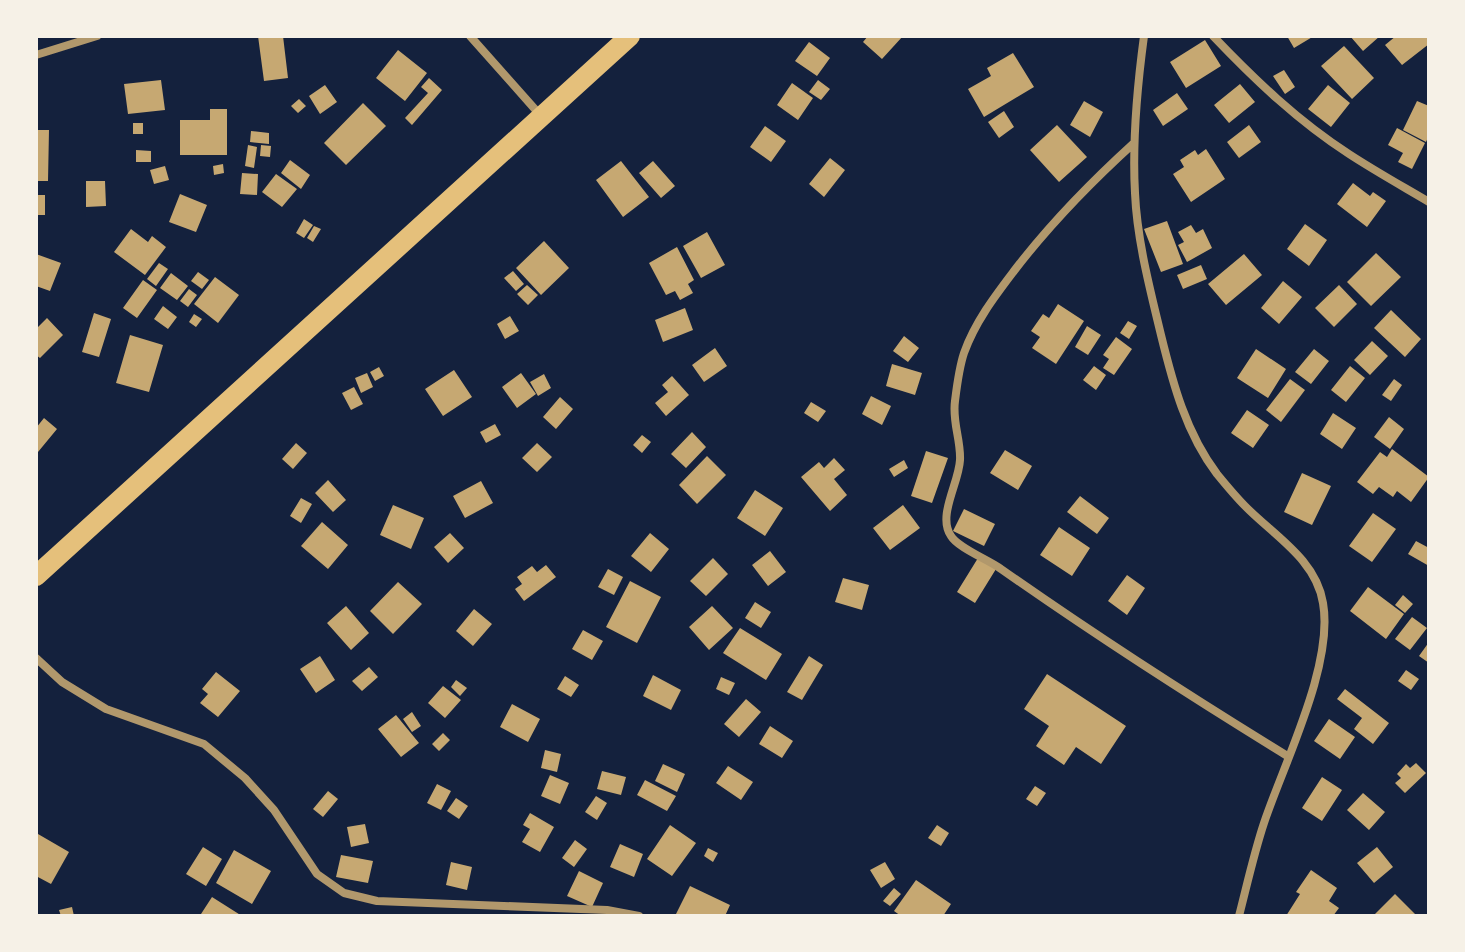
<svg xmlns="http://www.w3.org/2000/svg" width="1465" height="952" font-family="'Nunito Sans',sans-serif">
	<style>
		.building { fill: #c6a872 }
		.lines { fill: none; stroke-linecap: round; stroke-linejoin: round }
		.minor { stroke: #b1986c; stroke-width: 8 }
		.primary { stroke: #e5c07b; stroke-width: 20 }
	</style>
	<rect width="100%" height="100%" fill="#14213d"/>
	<!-- building -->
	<path class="building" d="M258,36H283L288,78L264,81Z
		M868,36H903L882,59L863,42Z
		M1287,36H1314L1294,48Z
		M1350,36H1380L1363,51Z
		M1396,36H1429V44L1402,65L1385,45Z
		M1205,40L1221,66L1186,88L1170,62Z
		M809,42L830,58L817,76L795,61Z
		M1344,46L1374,78L1352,99L1321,66Z
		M398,50L427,73L405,101L376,78Z
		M1013,53L1034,87L984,117L968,89L991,76L987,68Z
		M1284,70L1295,87L1285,94L1273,76Z
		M429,78L442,90L412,125L405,118L428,93L421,87Z
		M161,80L165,110L128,114L124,84Z
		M818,80L830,89L821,100L809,92Z
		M792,83L813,98L798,120L777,105Z
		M1240,84L1255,102L1229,123L1214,105Z
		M325,85L337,102L320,114L309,96Z
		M1328,85L1350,103L1331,127L1308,109Z
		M1177,93L1188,109L1163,126L1153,110Z
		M299,99L306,106L298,113L291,106Z
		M1084,101L1103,112L1090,137L1070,125Z
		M1417,101L1429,106V135L1426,142L1403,130Z
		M363,103L386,126L346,165L324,143Z
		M210,109H227V155H180V120H210Z
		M1004,111L1014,127L999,138L988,122Z
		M133,123H143V134H133Z
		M1057,125L1087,157L1059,182L1030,150Z
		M1249,125L1261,142L1239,158L1227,142Z
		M765,126L786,141L771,162L750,147Z
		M1397,128L1425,143L1412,169L1398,162L1403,153L1388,145Z
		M36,130H49L48,181H36Z
		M251,131L269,133V144L250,142Z
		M248,145L257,147L254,168L245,166Z
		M261,145L271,146L270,157L260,156Z
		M1206,149L1225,179L1191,202L1173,174L1184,167L1180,160L1195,150L1198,155Z
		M136,150L151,151V162H136Z
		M830,158L845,170L824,197L809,184Z
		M290,160L310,175L301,189L281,173Z
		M621,161L649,197L623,217L596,180Z
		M653,161L675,186L661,198L639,173Z
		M223,164L224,173L214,175L213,166Z
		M165,166L169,180L154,184L150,170Z
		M242,173L258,174L257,195L240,194Z
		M276,174L297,189L282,207L262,192Z
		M86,181H105L106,206L86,207Z
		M1353,183L1370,196L1373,192L1386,201L1367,227L1337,204Z
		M180,194L207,205L196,232L169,222Z
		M36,195H45V215H36Z
		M304,219L313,225L304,238L296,233Z
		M1167,221L1183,264L1161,272L1144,229Z
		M1305,224L1327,240L1309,266L1287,249Z
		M1191,225L1196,233L1203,229L1212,248L1187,262L1178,245L1184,242L1178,232Z
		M314,226L321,229L313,242L307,238Z
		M131,229L148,242L152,236L166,247L145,275L114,252Z
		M707,232L725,265L701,278L683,246Z
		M544,241L569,268L541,295L516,268Z
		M677,247L694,280L688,284L693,293L680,300L675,291L666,295L649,263Z
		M1376,253L1401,277L1371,306L1347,282Z
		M36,254L61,263L50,291L36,286Z
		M1244,254L1262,275L1226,305L1208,284Z
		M159,263L168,269L156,286L147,279Z
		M1201,265L1207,279L1183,289L1177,275Z
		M513,271L524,284L516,291L504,278Z
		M198,272L209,280L202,289L191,281Z
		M171,273L188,286L177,300L160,288Z
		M215,277L239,295L218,323L194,304Z
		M143,280L157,290L137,318L123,308Z
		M1283,281L1302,297L1279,324L1261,308Z
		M527,285L538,295L528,305L517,294Z
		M1339,285L1357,304L1334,327L1315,308Z
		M189,289L197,295L188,307L180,301Z
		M1058,304L1084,321L1056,364L1032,348L1040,337L1031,331L1043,314L1049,318Z
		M163,306L177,317L168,329L154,319Z
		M685,308L693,330L663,342L655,320Z
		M1391,310L1421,339L1405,357L1374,328Z
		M94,313L111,319L99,357L82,352Z
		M194,314L202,319L196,327L189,322Z
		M510,316L519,331L505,339L497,324Z
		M47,318L63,335L40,358L36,355V329Z
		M1128,321L1137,326L1129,339L1120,333Z
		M1087,326L1101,335L1088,355L1075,347Z
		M130,335L163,345L149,392L116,383Z
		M904,336L919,348L908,362L893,351Z
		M1116,337L1132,349L1114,375L1103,368L1109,359L1103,355Z
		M1372,341L1388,356L1370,375L1354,360Z
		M715,348L727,366L704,382L692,365Z
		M1256,349L1286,369L1268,398L1237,378Z
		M1314,349L1329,361L1311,384L1295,372Z
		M892,364L922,373L915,395L886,386Z
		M1094,366L1106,375L1096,390L1083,380Z
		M1350,366L1365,378L1346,402L1331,390Z
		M379,367L384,376L375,381L370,372Z
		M454,370L472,397L443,416L425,389Z
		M367,373L373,387L361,393L355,378Z
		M521,373L536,394L517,408L502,387Z
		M544,374L551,388L538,396L530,382Z
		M672,376L689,395L666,416L655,403L668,392L662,385Z
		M1290,379L1305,390L1281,422L1266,410Z
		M1394,379L1402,385L1391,401L1382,395Z
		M354,387L363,404L351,410L342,393Z
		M871,396L891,406L882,425L862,414Z
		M560,397L573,409L556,429L543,417Z
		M811,402L826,411L818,422L804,413Z
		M1247,410L1269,425L1253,448L1231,433Z
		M1333,413L1356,428L1342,449L1320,434Z
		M1389,417L1404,429L1390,449L1374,437Z
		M44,418L57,429L38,452L36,450V428Z
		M495,424L501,435L486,443L480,432Z
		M692,432L706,447L686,468L671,454Z
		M642,435L651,442L642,453L633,445Z
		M296,443L307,453L293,469L282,459Z
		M537,443L552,457L537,472L522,458Z
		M1392,449L1429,477L1411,502L1397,491L1393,497L1379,487L1373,494L1357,482L1380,452L1387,457Z
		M1005,450L1032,466L1018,490L990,473Z
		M926,451L948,458L932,503L911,496Z
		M707,456L726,475L697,504L679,485Z
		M834,458L845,470L834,479L847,495L830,511L801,477L819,462L824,468Z
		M904,460L908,468L894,477L889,469Z
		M1302,473L1331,486L1312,525L1284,512Z
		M328,480L346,500L333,512L315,493Z
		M481,481L493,503L465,518L453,496Z
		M755,490L783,508L765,536L737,518Z
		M1080,496L1109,518L1097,534L1067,512Z
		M301,498L312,504L301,523L290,516Z
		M393,505L424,518L411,549L380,535Z
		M903,505L920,528L890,550L873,528Z
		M964,509L995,524L984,546L953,531Z
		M1373,513L1396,529L1372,562L1349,546Z
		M322,522L348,545L328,569L301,546Z
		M1059,527L1090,548L1072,576L1040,555Z
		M450,533L464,548L448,563L434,547Z
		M650,533L669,549L651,572L631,556Z
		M1416,541L1429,548V566L1408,554Z
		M770,551L786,572L768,586L752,565Z
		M713,558L728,574L706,596L690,581Z
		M978,558L996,569L975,603L957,592Z
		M546,565L556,577L524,601L515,589L522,584L517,577L532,566L537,572Z
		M608,569L623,577L614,595L598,587Z
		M1127,575L1145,588L1127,615L1108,601Z
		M843,578L869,585L862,610L835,602Z
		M630,581L661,597L637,643L606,627Z
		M398,582L422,604L393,634L370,611Z
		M1368,587L1404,614L1386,639L1350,611Z
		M1403,595L1413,604L1405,613L1395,605Z
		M755,602L771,612L761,628L745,618Z
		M346,606L369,633L351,650L327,623Z
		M712,606L733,628L709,650L689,627Z
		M474,609L492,624L473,646L456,631Z
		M1412,617L1427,628L1410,650L1395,639Z
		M740,628L782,654L766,680L723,653Z
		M583,630L603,641L592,660L572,649Z
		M1429,642V663L1419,656Z
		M320,656L335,680L316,693L300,669Z
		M809,656L823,665L802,700L787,692Z
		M369,667L378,677L362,691L352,681Z
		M1406,670L1419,679L1411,690L1398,681Z
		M216,672L240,691L218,717L200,703L208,694L202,689Z
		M1047,674L1126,726L1101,764L1076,747L1064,765L1036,746L1049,726L1024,709Z
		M653,675L681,690L671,710L643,696Z
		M565,676L579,685L571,697L557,689Z
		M721,677L735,683L729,695L716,689Z
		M456,680L467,688L460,696L451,687Z
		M443,686L461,700L445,718L428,703Z
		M1345,689L1389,723L1373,744L1354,729L1362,718L1337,699Z
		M746,699L761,712L739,737L724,724Z
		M512,704L540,719L528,742L500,727Z
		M412,712L421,726L412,732L403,719Z
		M396,715L419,743L401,757L378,729Z
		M1329,719L1355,737L1340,759L1314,741Z
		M770,726L793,741L782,758L759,744Z
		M443,733L450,740L439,751L432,744Z
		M545,750L561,754L557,772L541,768Z
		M1416,763L1426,773L1405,793L1395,783L1401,778L1397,774L1406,764L1410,768Z
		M663,764L685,774L677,792L655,781Z
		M728,766L753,782L741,800L716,783Z
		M602,771L626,777L621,795L597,789Z
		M550,775L569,783L560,804L541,796Z
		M1322,777L1342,790L1322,821L1302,808Z
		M645,780L676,796L667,811L637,795Z
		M437,784L451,791L441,810L427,803Z
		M1035,786L1046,793L1037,806L1026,799Z
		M328,791L338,799L323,817L313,809Z
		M1363,793L1385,812L1369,830L1347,810Z
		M596,796L607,803L597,820L585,812Z
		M456,798L468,806L459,819L447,811Z
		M530,813L554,827L540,852L522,842L530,829L523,825Z
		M365,824L369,843L351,847L347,827Z
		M670,825L696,843L672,876L647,859Z
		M937,825L949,833L941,846L928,838Z
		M38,834L69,852L51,884L36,876Z
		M575,840L587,849L574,867L562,858Z
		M620,844L643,854L634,877L610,867Z
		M203,847L222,859L206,886L186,874Z
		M1377,847L1393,867L1374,883L1357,863Z
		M708,848L718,853L713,862L704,856Z
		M234,850L271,871L252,904L216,883Z
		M341,855L373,861L368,883L336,877Z
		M451,862L472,867L467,890L446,885Z
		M885,862L895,879L881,888L870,870Z
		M1311,870L1337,888L1329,901L1339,908L1333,916H1286L1300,894L1296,892Z
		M579,871L603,883L592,907L567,896Z
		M916,880L951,904L943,916H901L894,911Z
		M690,886L730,905L725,916H675Z
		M894,888L901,894L890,906L883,901Z
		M1395,894L1417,916H1373Z
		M212,897L242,916H203L201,914Z
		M72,907L74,916H61L59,910Z"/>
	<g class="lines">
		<!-- minor -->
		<path class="minor" d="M470,36L541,116
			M1144,36C1137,88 1132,140 1135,193C1137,240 1150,289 1161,335C1173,384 1186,433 1217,474C1226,485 1235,496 1245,506C1273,535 1316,559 1323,603C1334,665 1284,763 1264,823C1254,853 1247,885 1239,916
			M1213,36C1255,80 1298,121 1349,154C1375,171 1402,186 1429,202
			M36,55L97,36
			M1134,143C1090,183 1050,224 1014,271C995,296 975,322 964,353C959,368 957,385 955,401C952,422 961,440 960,460C959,483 937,516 951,536C958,548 989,560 1001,569C1095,635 1191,697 1289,757
			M36,658L62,682L106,709L204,744L245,778L274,810L317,874L344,893L377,901L607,910L639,916"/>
		<!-- primary -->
		<path class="primary" d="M36,576L630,36"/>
	</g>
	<!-- border -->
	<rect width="1465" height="952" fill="none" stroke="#f6f1e7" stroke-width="76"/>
</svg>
